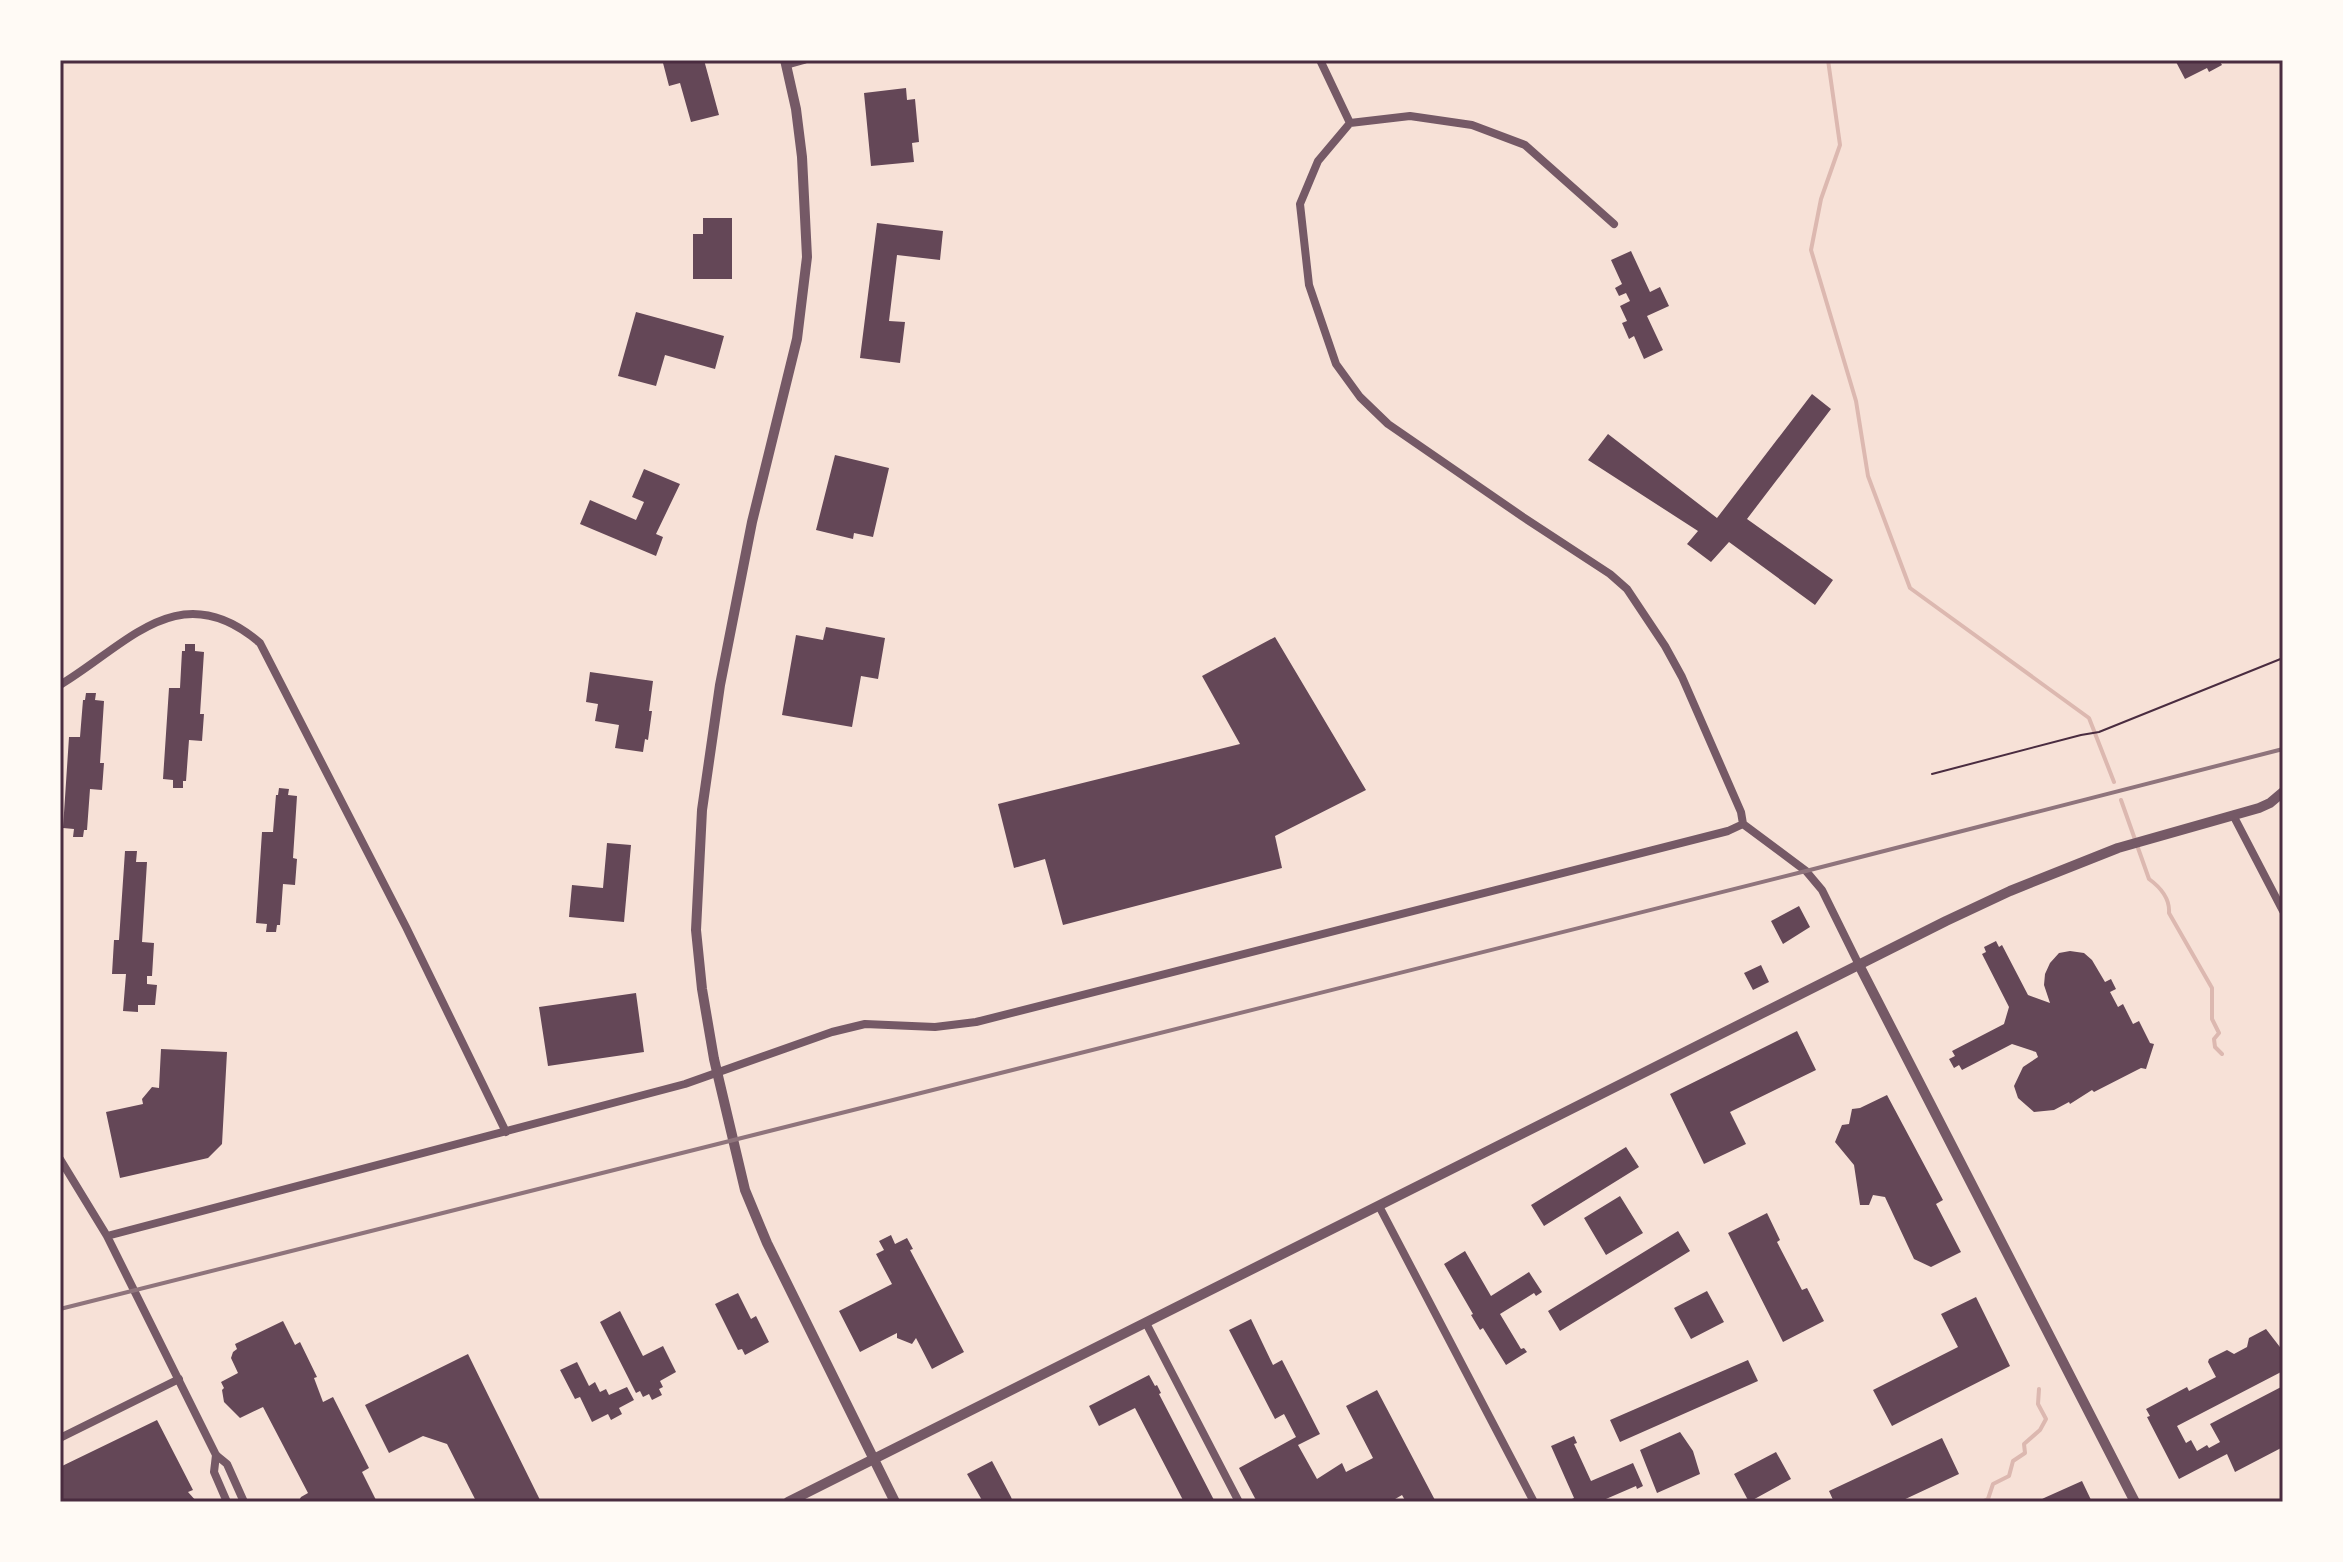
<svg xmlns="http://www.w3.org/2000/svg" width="2343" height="1562" font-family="'Open Sans',sans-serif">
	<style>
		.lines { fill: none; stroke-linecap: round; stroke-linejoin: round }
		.stream { stroke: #dcb8b0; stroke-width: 4 }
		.building { fill: #644757 }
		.path { stroke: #4a2c40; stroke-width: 2 }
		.minor { stroke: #755966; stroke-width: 8 }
		.tertiary { stroke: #755966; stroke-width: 10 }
		.rail { stroke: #8f747c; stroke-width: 4 }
		.neatline { fill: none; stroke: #4a2c40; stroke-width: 3 }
	</style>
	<rect width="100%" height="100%" fill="#f7e1d7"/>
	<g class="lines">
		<!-- stream -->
		<path class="stream" d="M1828,60L1840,145L1821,199L1811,250L1856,401L1868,476L1910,588L2089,718L2114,782
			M2121,800L2149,879C2160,887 2170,899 2169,913L2212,988V1019L2219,1033L2214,1039L2215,1047L2222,1054
			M1982,1502L1988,1499L1993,1484L2009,1476L2013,1461L2025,1453L2024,1444L2040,1430L2046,1419L2038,1404L2039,1389"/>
	</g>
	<!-- building -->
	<path class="building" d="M675,60H704L719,115L691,122L680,83L669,86L663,63Z
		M2175,60H2219L2222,65L2209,72L2207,68L2185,79Z
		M906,88L907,100L915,99L919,142L912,143L914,162L871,166L864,93Z
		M703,218H732V279H693V234H703Z
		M877,223L943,231L940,260L897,255L889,321L905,322L900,363L860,358Z
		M1631,251L1650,292L1660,287L1669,306L1647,316L1663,350L1644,359L1634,336L1629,339L1622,323L1627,321L1620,306L1630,301L1626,293L1619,296L1615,288L1622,284L1611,260Z
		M636,312L724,336L715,369L665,355L656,386L618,376Z
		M1812,394L1831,409L1747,519L1833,580L1815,605L1729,542L1711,562L1687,544L1698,531L1588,460L1608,434L1717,518Z
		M835,455L889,468L873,537L854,533L853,539L816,530Z
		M644,469L680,484L656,534L663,537L656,556L580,524L590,500L636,520L644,502L632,497Z
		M826,627L885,638L878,679L861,676L852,727L782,715L796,635L823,640Z
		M1275,637L1366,790L1275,836L1282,868L1063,925L1045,859L1014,868L998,804L1240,744L1202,676Z
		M185,644H195V651L204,652L200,714H204L202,741L189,740L186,781H183V788H173V780L163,779L169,688H180L182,651H185Z
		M590,672L653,681L649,711H652L648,740L645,739L643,752L615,748L619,725L595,721L598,704L586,702Z
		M86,693H96L95,700L104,701L100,763H104L102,790L90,789L87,830H84L83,837H73L74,829L63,828L69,737H80L83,700H85Z
		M279,788L289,789L288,795L297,796L293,858L297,859L295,885L283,884L280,925H277L276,932H266L267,924L256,923L262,832H273L276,795H278Z
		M607,843L631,845L624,922L569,917L572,885L603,888Z
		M125,851H137L136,862H147L142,942L154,943L152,976H147V984L157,985L155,1005H138V1012L123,1011L126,974H112L114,940H119Z
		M1799,906L1810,927L1783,944L1771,921Z
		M1996,941L1999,947L2002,945L2028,995L2050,1003L2044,985L2045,974L2050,963L2059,953L2070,951L2084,953L2092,960L2105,982L2111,979L2116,989L2110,992L2118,1007L2123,1004L2133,1024L2139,1021L2150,1043L2154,1044L2146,1069L2141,1068L2094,1092L2092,1090L2070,1104L2069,1102L2054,1110L2034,1112L2018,1098L2014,1086L2023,1067L2038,1057L2036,1052L2012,1044L1962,1070L1959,1065L1954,1068L1949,1059L1955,1056L1952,1051L2004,1024L2009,1007L1982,954L1986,952L1984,947Z
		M1761,965L1769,982L1753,990L1744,973Z
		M636,993L644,1052L548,1066L539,1007Z
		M1797,1031L1816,1070L1730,1112L1746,1144L1704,1164L1670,1094Z
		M161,1049L227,1052L222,1144L208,1158L120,1178L106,1112L143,1104L142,1099L152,1087L159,1088Z
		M1887,1095L1943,1200L1936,1204L1961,1252L1931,1267L1914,1259L1885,1197L1873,1195L1869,1205H1860L1854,1165L1835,1142L1842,1125L1849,1124L1852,1109L1860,1108Z
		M1626,1147L1639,1167L1544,1226L1531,1205Z
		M1620,1196L1643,1233L1606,1255L1584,1218Z
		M1767,1213L1780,1240L1777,1242L1802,1290L1807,1288L1824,1321L1783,1342L1728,1233Z
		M1678,1231L1690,1251L1560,1331L1548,1311Z
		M891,1235L895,1244L907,1238L913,1249L910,1250L964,1352L932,1369L916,1338L912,1344L897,1338V1333L860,1352L839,1311L892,1284L876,1254L884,1250L879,1241Z
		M1465,1251L1491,1296L1529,1272L1542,1292L1536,1296L1534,1293L1500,1314L1521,1349L1524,1348L1527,1352L1506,1365L1483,1328L1480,1330L1471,1315L1473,1314L1444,1264Z
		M1707,1291L1724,1322L1691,1339L1674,1308Z
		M738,1293L751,1319L756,1316L769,1342L745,1355L742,1349L738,1350L715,1304Z
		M1976,1297L2010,1366L1892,1426L1873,1390L1958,1347L1941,1314Z
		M620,1311L643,1356L663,1346L676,1372L660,1381L663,1387L659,1389L662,1395L652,1400L649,1394L643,1397L640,1391L636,1393L600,1322Z
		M1251,1319L1273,1365L1282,1360L1320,1434L1298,1445L1317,1479L1342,1463L1346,1472L1373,1458L1346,1406L1377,1390L1436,1502H1406L1402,1495L1390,1502H1257L1239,1468L1296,1437L1284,1414L1275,1419L1229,1330Z
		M283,1321L295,1345L300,1342L317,1377L314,1378L323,1402L333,1397L369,1468L362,1472L377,1502H298L301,1497L308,1493L263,1407L240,1418L224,1402L222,1390L224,1388L221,1382L238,1373L231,1358L233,1352L237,1349L235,1344Z
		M2266,1329L2283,1351V1371L2177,1426L2186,1443L2191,1440L2197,1451L2207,1445L2209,1448L2220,1442L2210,1424L2283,1386V1447L2235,1472L2227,1454L2179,1479L2147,1417L2150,1416L2146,1409L2187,1387L2189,1391L2216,1377L2208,1362L2209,1359L2227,1350L2234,1354L2247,1347L2249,1338Z
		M468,1354L492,1403L541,1502H470L475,1499L447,1444L423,1436L389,1453L365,1405Z
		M1748,1360L1758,1381L1620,1442L1610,1420Z
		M577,1362L589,1386L595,1382L600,1392L606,1389L609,1395L627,1387L634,1400L619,1408L622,1414L611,1420L608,1414L592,1422L580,1397L575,1399L560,1370Z
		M1149,1375L1155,1386L1157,1385L1161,1393L1159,1394L1215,1502H1184L1135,1408L1099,1426L1089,1406Z
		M157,1420L193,1490L188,1492L197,1502H60V1467Z
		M1680,1432L1693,1451L1700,1474L1657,1493L1640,1450Z
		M1574,1436L1577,1443L1574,1444L1591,1481L1633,1463L1643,1486L1637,1489L1636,1486L1599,1502H1566L1574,1498L1551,1446Z
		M1942,1438L1959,1474L1899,1502H1834L1829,1491Z
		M1776,1452L1791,1479L1749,1502L1734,1474Z
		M992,1461L1011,1497L1013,1502H983L967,1474Z
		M2082,1481L2092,1502H2037L2044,1498Z"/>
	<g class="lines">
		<!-- path -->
		<path class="path" d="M1932,774L2081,735L2099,732L2283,658"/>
		<!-- minor -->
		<path class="minor" d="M1320,60L1350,123L1318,161L1300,204L1309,285L1336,364L1360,397L1388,424L1523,517L1610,574L1627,589L1665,646L1682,677L1741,812L1743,824L1806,871L1822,890L1859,965
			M786,65L804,60
			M1350,123L1410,116L1472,125L1525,145L1614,224
			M60,685C128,644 180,574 260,643L406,927L506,1132
			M2233,815L2283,911
			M60,1159L107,1236L216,1455L227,1464L244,1502
			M1379,1206L1534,1502
			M107,1236L685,1084L832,1032L865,1024L935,1027L976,1022L1728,831L1743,824
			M1146,1323L1239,1502
			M60,1438L179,1379
			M216,1455L214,1472L227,1502"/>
		<!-- tertiary -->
		<path class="tertiary" d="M785,60L796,109L802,157L807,257L797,339L752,522L720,685L702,810L696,930L702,989L714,1059L745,1190L767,1243L895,1502
			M1859,965L2135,1502
			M788,1502L1946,921L2010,891L2118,848L2259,808L2270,803L2283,792"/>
		<!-- rail -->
		<path class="rail" d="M60,1309L1806,871L2283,749"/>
	</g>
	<!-- border -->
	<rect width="2343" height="1562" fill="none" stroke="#fffaf5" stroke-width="124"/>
	<rect x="62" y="62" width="2219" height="1438" class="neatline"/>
</svg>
